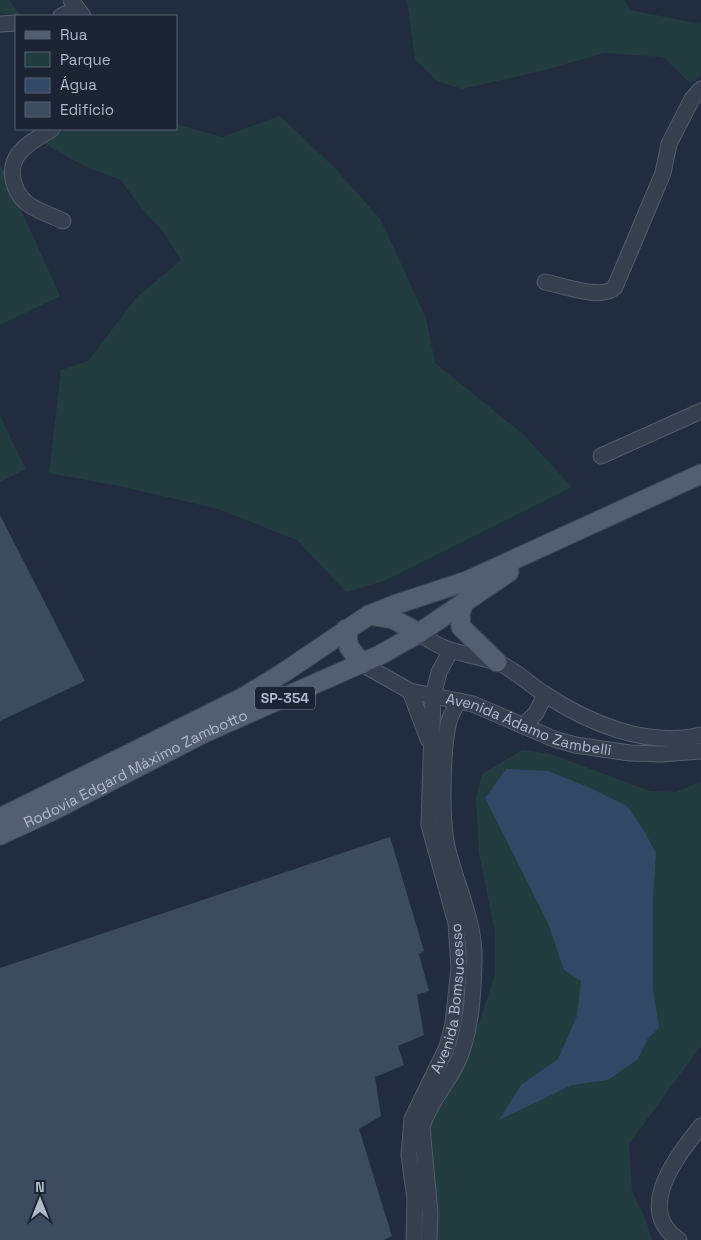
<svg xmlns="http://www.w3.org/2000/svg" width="701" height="1240" font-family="'Space Grotesk',sans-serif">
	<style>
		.green { fill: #233c3f }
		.water { fill: #334867 }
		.building { fill: #3d4b5e }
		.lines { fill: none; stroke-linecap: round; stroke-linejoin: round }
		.minor-casing { stroke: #535d6c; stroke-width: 17 }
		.major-casing { stroke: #3e4857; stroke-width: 21 }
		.minor { stroke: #353f4e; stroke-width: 15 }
		.major { stroke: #535e6e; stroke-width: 19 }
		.labels { text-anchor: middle; stroke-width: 4; stroke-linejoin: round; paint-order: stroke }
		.shield { fill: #1a2433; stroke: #848d9d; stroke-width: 1 }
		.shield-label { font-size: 14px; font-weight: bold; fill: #b1baca }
		.street-label { font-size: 15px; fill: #b1baca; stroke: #1a2433 }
	</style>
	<rect width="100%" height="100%" fill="#212d3e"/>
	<!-- green -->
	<path class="green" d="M0,0H9L21,16H16V18L0,12Z
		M407,0H624L630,10L701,24V76L690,83L663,57L604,53L545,70L462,89L437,81L415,59Z
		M280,116L335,168L381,220L426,318L435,363L524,435L572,487L384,581L346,592L297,540L218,509L124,487L49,473L61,370L88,361L137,297L181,260L163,231L141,208L121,180L84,166L44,144L62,129H176V124L222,137Z
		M0,163L60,296L0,325Z
		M0,416L26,469L0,482Z
		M522,750L551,754L650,791L676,792L701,782V1046L629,1144L632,1191L646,1220L652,1240H435L428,1129L440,1103L464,1068L495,974V932L479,853L476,798L482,774Z"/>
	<!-- water -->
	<path class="water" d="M506,769L548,771L588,787L627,806L643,829L656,853L653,897V988L659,1028L648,1038L638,1059L608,1080L572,1085L499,1120L521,1085L558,1059L577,1016L581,981L564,970L548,923L485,798Z"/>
	<!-- building -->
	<path class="building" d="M0,515L85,681L0,721Z
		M390,837L424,951L419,954L429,991L417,995L424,1035L398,1046L404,1065L375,1077L381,1116L359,1129L392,1236L384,1240H0V968Z"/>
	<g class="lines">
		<defs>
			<g id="minor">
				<path d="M71,0L83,16"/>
				<path d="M61,16L77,8"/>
				<path d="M0,24L16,23"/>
				<path d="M52,129C41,136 22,146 16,158C7,175 16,197 31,206C41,212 52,216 63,221"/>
				<path d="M545,282C562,285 602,301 615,287L663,173L669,144L692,99L701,89"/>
				<path d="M601,456L701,411"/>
				<path d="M419,633C450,656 463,651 496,662C512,667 529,684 543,693C588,723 647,748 701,735"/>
				<path id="s1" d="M362,664L410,691L473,704L554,739L575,745L630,753L662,754L701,751"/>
				<path d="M410,691L428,739"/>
				<path d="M523,726L536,713L545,695"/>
				<path id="s2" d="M414,1240L415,1199L409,1155L412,1119L447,1047L453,1024L459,968L456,923L429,825L433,697L439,672L450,652"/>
				<path d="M429,1240L430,1213L422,1127C429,1103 447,1084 458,1061C471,1032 473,996 474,964C476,922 456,886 447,846C441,819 442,748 449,721C451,714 455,708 459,701"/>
				<path d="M679,1240C634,1210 677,1156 701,1126"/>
			</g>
			<g id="major">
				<path d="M464,602L460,614L461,627L497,662"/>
				<path d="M369,615L393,619L419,633"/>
				<path d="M346,629L349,647L362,664"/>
				<path d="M0,818L244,697L283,673L369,615L397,604L467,581L701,474"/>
				<path id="s3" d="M0,835L52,811L204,733L380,655L419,633L509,572"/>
			</g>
		</defs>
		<!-- minor casing -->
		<use href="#minor" class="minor-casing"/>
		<!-- major casing -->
		<use href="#major" class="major-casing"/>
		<!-- minor -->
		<use href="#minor" class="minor"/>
		<!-- major -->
		<use href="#major" class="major"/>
	</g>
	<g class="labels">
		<!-- shield labels -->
		<rect class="shield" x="255" y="686.5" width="60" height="23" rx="4"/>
		<g class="shield-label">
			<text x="285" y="703">SP-354</text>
		</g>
		<!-- street labels -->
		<g class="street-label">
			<text dy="5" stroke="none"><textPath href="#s1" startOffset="179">Avenida Ádamo Zambelli</textPath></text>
			<text dy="5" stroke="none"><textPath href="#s3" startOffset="151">Rodovia Edgard Máximo Zambotto</textPath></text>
			<text dy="5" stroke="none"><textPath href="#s2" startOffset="250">Avenida Bomsucesso</textPath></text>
		</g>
	</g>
	<!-- legend -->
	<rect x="15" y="15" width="162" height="115" fill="#1a2433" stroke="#56606f"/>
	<rect x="25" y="31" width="25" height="8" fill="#535e6e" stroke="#56606f"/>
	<text x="60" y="40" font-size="15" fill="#b1baca">Rua</text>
	<rect x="25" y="52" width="25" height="15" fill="#233c3f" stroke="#56606f"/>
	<text x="60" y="65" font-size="15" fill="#b1baca">Parque</text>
	<rect x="25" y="78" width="25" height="15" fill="#334867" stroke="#56606f"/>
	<text x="60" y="90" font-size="15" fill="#b1baca">Água</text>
	<rect x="25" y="102" width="25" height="15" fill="#3d4b5e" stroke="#56606f"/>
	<text x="60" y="115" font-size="15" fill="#b1baca">Edifício</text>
	<!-- north arrow -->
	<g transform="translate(40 1200)" stroke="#1a2433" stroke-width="4" paint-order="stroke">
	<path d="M0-4L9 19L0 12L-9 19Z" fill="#b1baca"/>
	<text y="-8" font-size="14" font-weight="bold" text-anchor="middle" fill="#b1baca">N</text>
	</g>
</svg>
